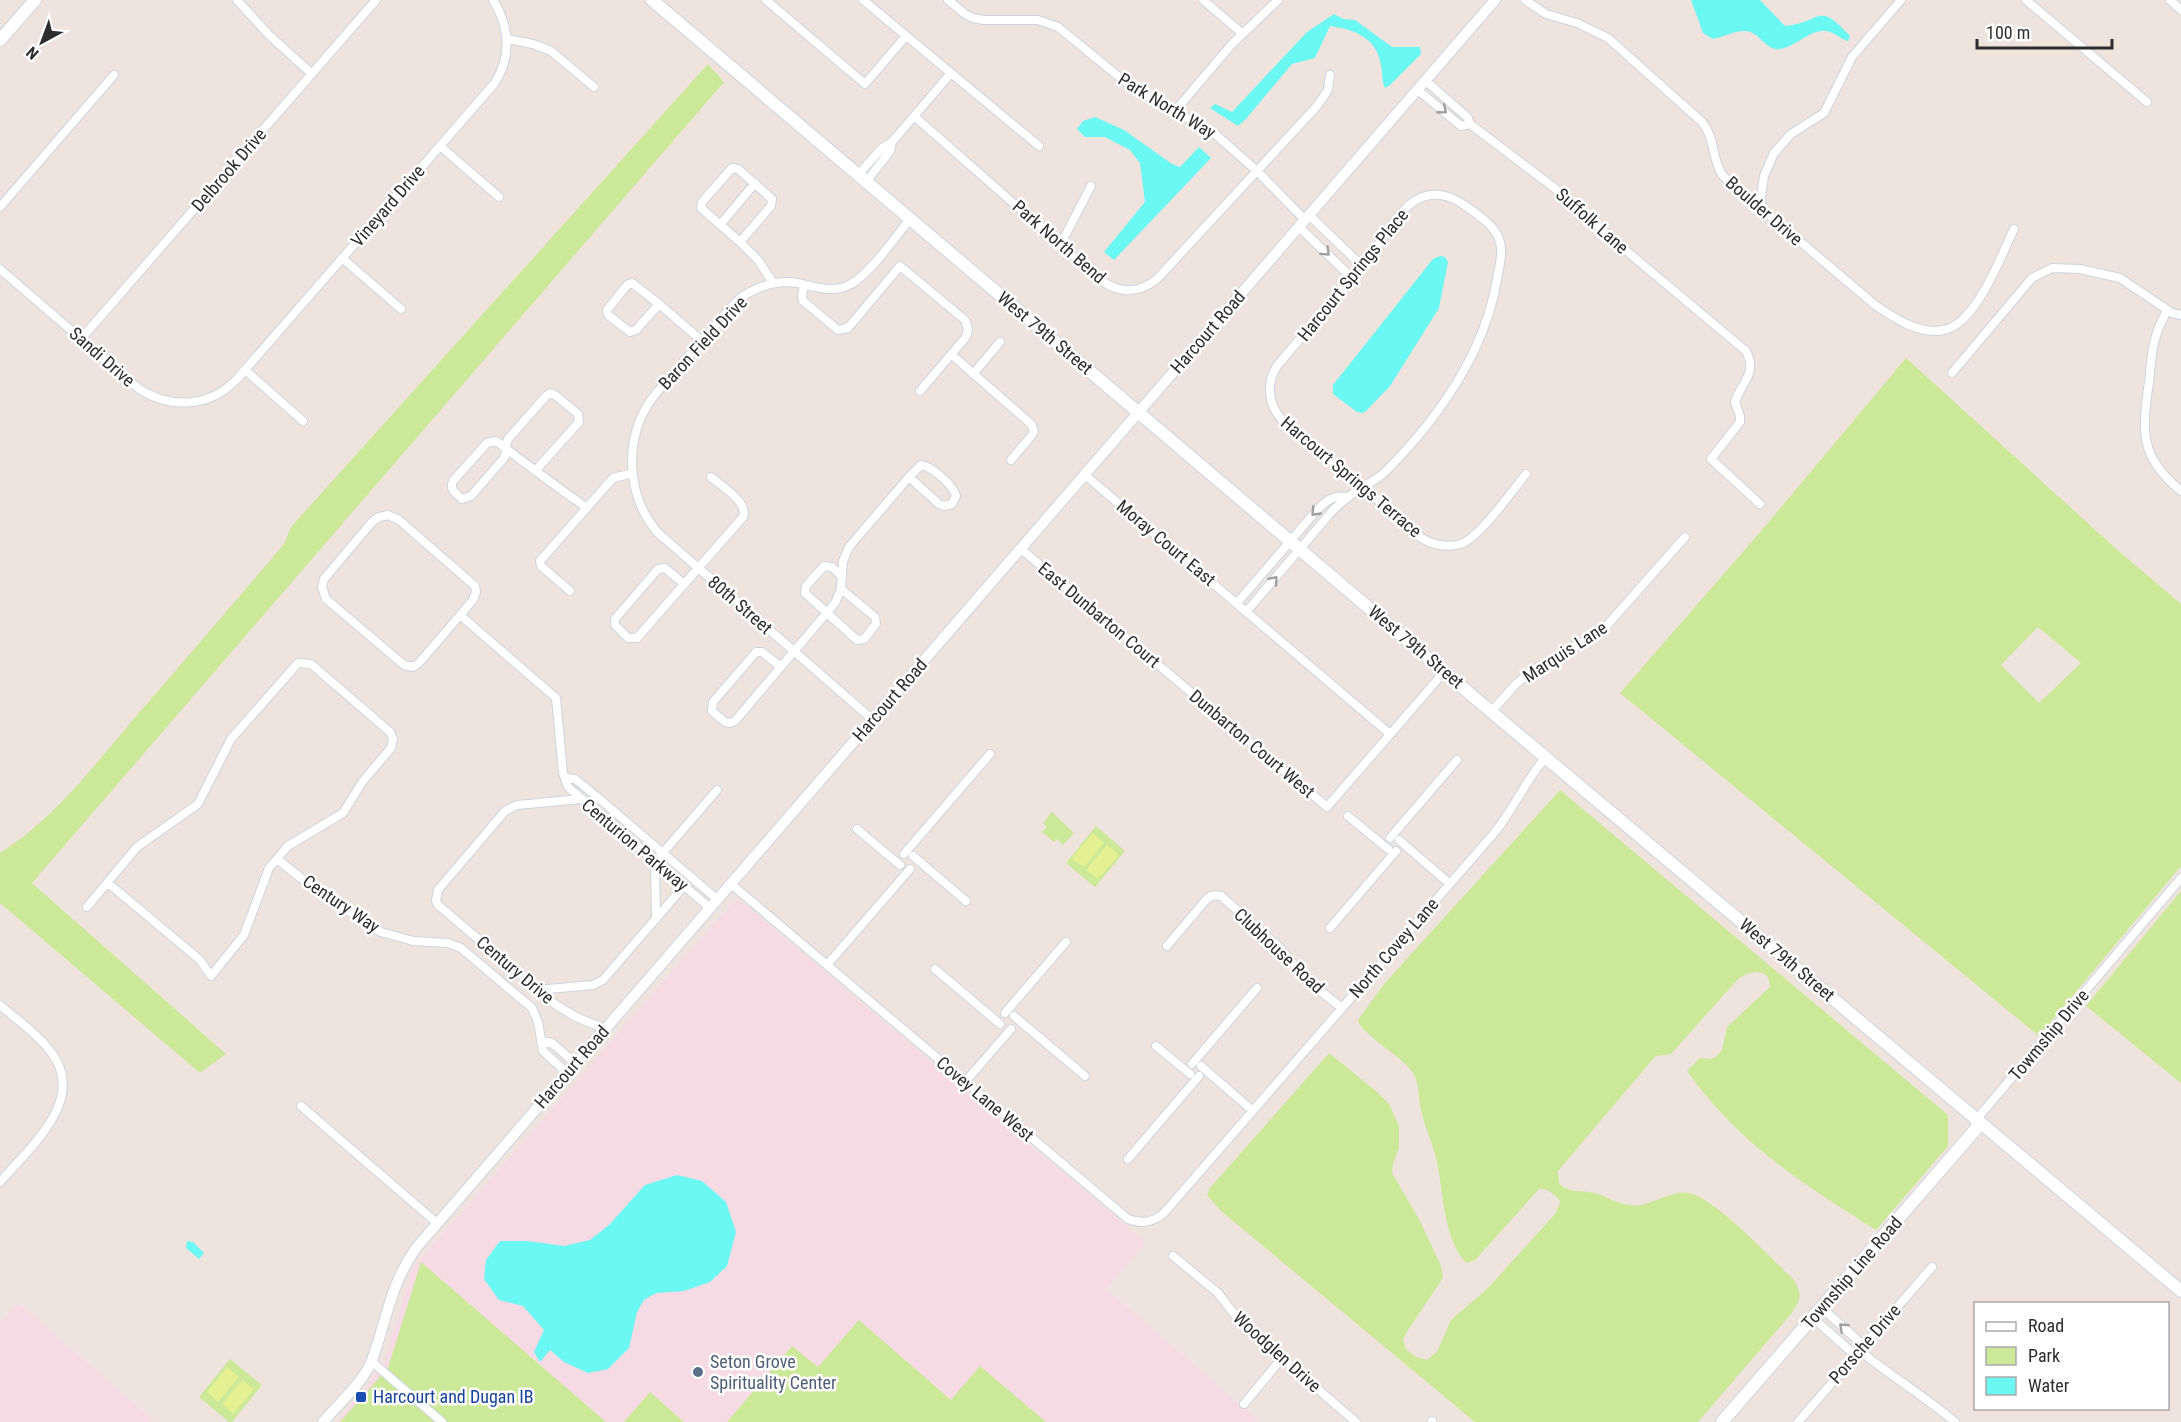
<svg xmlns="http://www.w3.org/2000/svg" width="2181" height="1422" font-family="'Roboto Condensed',sans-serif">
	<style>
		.medical { fill: #f6dbe5 }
		.green { fill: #cbe998; fill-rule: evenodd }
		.pitch { fill: #e5f093 }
		.water { fill: #6bf7f2 }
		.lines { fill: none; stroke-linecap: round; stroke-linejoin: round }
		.minor-casing { stroke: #ccd5df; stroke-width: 10 }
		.tertiary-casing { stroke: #ccd5df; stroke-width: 12 }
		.secondary-casing { stroke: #ccd5df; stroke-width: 14 }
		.minor { stroke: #fff; stroke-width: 8 }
		.tertiary { stroke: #fff; stroke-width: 10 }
		.secondary { stroke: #fff; stroke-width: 12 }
		.oneway { stroke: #a0a0a0 }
		.service-dot { fill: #5c6f8a; stroke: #fff; stroke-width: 2 }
		.transit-dot { fill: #1a4fb4; stroke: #fff; stroke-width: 2 }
		.labels { text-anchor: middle; stroke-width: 5; stroke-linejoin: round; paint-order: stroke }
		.street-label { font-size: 18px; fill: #2d2d2d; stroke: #fff }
		.service-label { font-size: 18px; fill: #4e5e75; stroke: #fff; text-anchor: start }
		.transit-label { font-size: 18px; fill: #164399; stroke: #fff; text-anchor: start }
	</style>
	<rect width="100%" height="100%" fill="#efe3de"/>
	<!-- medical -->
	<path class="medical" d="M737,898L1145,1242L1106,1289L1260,1422H337L384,1364L412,1269Z
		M18,1303L155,1422H0V1324Z"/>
	<!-- green -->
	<path class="green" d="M708,64L724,82L32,883L226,1054L200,1073L0,903V853C53,820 92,768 132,721C183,662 234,603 284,544L291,527Z
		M1906,358L2114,547L2181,604V866L2039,1036L1620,693L1762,530ZM2038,627L2081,663L2039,703L2001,665Z
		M1560,790L1948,1115V1146L1876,1230C1801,1182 1740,1145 1687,1071L1700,1058L1711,1059L1716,1057L1722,1050L1727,1027L1770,987C1770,967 1751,970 1739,978L1671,1054L1656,1056L1653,1059L1558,1171L1559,1183C1568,1193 1576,1190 1588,1192C1606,1194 1620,1208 1640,1205C1655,1203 1674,1190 1689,1193C1716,1199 1772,1259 1794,1280C1803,1295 1800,1300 1791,1314L1698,1422H1475L1221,1211L1207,1195L1210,1188L1329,1053L1377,1092L1389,1104L1399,1126V1148L1393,1164L1392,1173L1420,1221L1441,1266L1443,1278L1406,1333L1403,1341L1406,1349L1416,1357L1427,1360L1437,1352L1451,1320L1487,1289L1556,1213L1560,1202L1558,1198L1546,1189H1539L1475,1260L1466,1263C1442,1236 1444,1191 1436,1158C1432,1141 1424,1126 1421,1109C1418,1097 1420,1084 1413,1073C1403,1056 1360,1034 1358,1020L1384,984Z
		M1052,812L1074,833L1063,845L1057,839L1054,842L1042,832L1047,827L1043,823Z
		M1096,826L1125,851L1095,887L1066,863Z
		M2181,891V1083L2086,1006Z
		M421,1262L606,1422H340L388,1368Z
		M859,1320L951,1400L980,1366L1046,1422H727L792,1346L818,1367Z
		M230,1359L262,1385L232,1422H229L199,1397Z
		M650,1392L684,1422H624Z"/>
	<!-- pitch -->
	<path class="pitch" d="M1093,833L1104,843L1084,867L1072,858Z
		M1107,845L1119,855L1098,879L1086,870Z
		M227,1367L239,1377L218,1402L207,1392Z
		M242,1380L254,1389L233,1414L222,1404Z"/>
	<!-- water -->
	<path class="water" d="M1691,0H1760L1785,26C1823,22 1817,0 1850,36L1848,41C1841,39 1835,33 1827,31C1810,29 1796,47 1780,49C1765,51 1759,30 1744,31C1734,31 1723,37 1713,39L1703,33Z
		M1334,14L1343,19L1355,20L1392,47H1420L1421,54L1390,85L1385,88C1381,80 1383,73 1381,65C1377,38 1354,29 1330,26L1315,58L1292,64L1245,120L1238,126L1210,108L1215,104L1232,112L1307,32Z
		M1095,117L1124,130L1172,164L1180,167L1199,147L1211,158L1114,260L1104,252L1145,202L1140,163L1130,150L1105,137H1085L1077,129L1083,121Z
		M1440,256L1445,257L1448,262L1439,308L1390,386L1367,410L1363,413L1357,412L1333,394V385L1433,259Z
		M677,1175L702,1181L726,1202L736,1232L727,1266L710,1282L684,1291L656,1293L644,1300L637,1312L629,1348L608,1369L588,1373L564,1362L550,1350L540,1362L534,1352L544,1330L523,1306L499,1300L484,1279L486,1260L500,1241H527L564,1246L590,1240L609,1225L645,1185Z
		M187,1241L193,1242L204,1253L199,1259L186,1248Z"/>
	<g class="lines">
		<defs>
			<path id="minor" d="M237,0L269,35L312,74
				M766,0L865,84L906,36
				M863,0L1039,146
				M948,0L965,14L973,18L984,20H1038L1058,27L1129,85L1215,134L1257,171L1305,220
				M1203,0L1243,34
				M1525,0L1546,14L1577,23L1608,38L1702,122C1716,139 1711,159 1723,176L1875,305C1894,318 1919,335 1944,330C1976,324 2001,256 2014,229
				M2026,0L2147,102
				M2170,0L2181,10
				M507,39L533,44L551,51L594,87
				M1426,81L1468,118L1470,124
				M1418,90L1461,126L1470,124L1561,193L1630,254L1746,351C1758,374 1741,382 1735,402L1740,416V422L1711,459L1760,504
				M1175,111L1232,44L1278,0
				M914,116L1102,281C1120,294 1140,293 1157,279L1317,106L1328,90L1330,75
				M440,146L499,197
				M732,168L738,169L772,199L771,206L740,242L701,208L702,202Z
				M858,175L882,148L892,142L951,73
				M866,182L890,151L892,142
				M0,207L114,75
				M1762,210L1761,197L1764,176L1774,153L1791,134L1824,113L1852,57L1901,0
				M1309,215L1362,266
				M720,225L755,183
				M1299,227L1352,278
				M740,242L758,260L773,283
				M1059,244L1066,234L1091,186
				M342,258L401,309
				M0,269L139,389C171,409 209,408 237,379L494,84C512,57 510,27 493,0
				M632,283L659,304L636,330L630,332L608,315L607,310L627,285Z
				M804,285L802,297L803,301L838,330L848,328L900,266L965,320L968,329L966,337L920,391
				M659,304L702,341
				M2167,310C2164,318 2158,327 2156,336C2151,350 2151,367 2149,382C2142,431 2139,457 2181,491
				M81,339L376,0
				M952,355L1031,424L1034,431L1032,435L1011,460
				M245,370L303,421
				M1952,373L2032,278L2052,268L2080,269L2120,278L2172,313L2181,315
				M973,374L1000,342
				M921,465C933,467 953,485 956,496L952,504L944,506L939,504L909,477Z
				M535,471L579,422L578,414L555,395L551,393L546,396L508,439C504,446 508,451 504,458L471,496L462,499C456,493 449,490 453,481L487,443L496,441C526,464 556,486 587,508
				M1085,475L1390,734
				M388,515L399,520L475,586L476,592L473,600L419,663L413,667L404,665L326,599L322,587L324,579L372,522L379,517Z
				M1021,549L1327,807L1445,671
				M684,584L665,568L658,569L615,619V625L628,638H637L743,517C749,502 721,486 711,477
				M841,589L875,617L876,624L864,639L857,640L805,593L806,586L824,566L832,567L842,577
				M570,591L541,566L540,561L613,478L633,473
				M1237,603L1318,509C1327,500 1334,495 1347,497
				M1247,611L1334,509C1342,502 1350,495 1359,489C1368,483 1377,480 1385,472C1437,420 1485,353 1497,279C1499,266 1504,252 1499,239C1493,224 1479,216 1467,207C1451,195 1431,189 1413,202C1396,214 1377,248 1363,266C1335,300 1305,332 1277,366C1266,383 1268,403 1281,419C1316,449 1351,478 1387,508C1400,519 1413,535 1429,542C1439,546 1450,547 1461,544C1480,537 1512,491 1526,474
				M460,615L556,698L563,773L568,787L710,908
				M781,667L762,652H756L713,702L712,711L725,722L730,723L735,721L835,603L841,589L843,561L849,547L909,477
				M1492,711L1515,685L1530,672L1602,631L1685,537
				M873,720L657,532C628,497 624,445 647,406C659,387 677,370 691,353C708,335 723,315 740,298C755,288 770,282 788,282C810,283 829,296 851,284C870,274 896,236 910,219
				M566,778L575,779L596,796L718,900
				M581,799L517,805L505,811L438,890L436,901L438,905L556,1005L576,1017L605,1029
				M1348,816L1388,849
				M857,829L900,865
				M1390,838L1457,760
				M1399,840L1450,884
				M904,854L990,754
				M913,856L966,901
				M277,859L321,894L381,932L413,941L448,943L461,948L532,1008L538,1022L543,1051L567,1073
				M731,884L1128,1219C1142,1224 1152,1223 1164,1213L1495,832C1515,807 1525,781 1546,757
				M87,907L137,847L198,804L231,739L298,663L311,664L390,732L393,739L391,748L363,781L343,813L288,846L269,868L244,935L211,976L200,960L108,883
				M656,919L655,862L717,790
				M1330,928L1396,851
				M1167,946L1205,901C1210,896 1213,894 1221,896L1280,948L1309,982L1342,1008
				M827,965L910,869
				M935,969L1000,1024
				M537,990L593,985L603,980L684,886
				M0,1005C17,1020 38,1034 51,1052C88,1100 29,1148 0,1182
				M1005,1013L1066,942
				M1014,1016L1085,1076
				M541,1041L552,1043L575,1063
				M1156,1046L1190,1074
				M1192,1064L1257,988
				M1201,1066L1253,1111
				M965,1082L1011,1029
				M301,1106L437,1223
				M1978,1122L1981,1114L2181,878
				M1128,1159L1199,1076
				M1173,1256L1218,1293L1242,1324L1356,1422
				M1822,1308L1864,1346
				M1813,1318L1855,1355
				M1859,1350C1890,1376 1925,1396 1955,1422
				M371,1361L442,1422
				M1244,1404L1282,1358
				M1432,1422V1421
				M1798,1422L1932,1267"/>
			<path id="tertiary" d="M323,1422C339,1403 363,1383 372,1360C387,1319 390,1285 416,1248L1495,0"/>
			<path id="secondary" d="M652,0L1501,720L2181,1291
				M0,40L35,0
				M1722,1422L1969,1137L1976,1129L1978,1122"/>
		</defs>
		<!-- minor casing -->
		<use href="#minor" class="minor-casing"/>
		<!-- tertiary casing -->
		<use href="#tertiary" class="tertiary-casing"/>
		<!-- secondary casing -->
		<use href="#secondary" class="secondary-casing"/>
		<!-- minor -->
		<use href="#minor" class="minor"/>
		<!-- tertiary -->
		<use href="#tertiary" class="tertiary"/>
		<!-- secondary -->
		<use href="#secondary" class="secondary"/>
	</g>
	<!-- one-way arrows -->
	<defs><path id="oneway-chevron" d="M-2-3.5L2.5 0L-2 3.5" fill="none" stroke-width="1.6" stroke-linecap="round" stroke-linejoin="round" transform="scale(1.5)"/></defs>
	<g class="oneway">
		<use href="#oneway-chevron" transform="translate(1443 110) rotate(39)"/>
		<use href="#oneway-chevron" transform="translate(1326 252) rotate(44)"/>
		<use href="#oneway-chevron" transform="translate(1315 512) rotate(134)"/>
		<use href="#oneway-chevron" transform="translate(1274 580) rotate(-49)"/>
		<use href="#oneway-chevron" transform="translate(1843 1327) rotate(-138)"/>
	</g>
	<!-- markers -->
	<circle class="service-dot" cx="698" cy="1372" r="6"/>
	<rect class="transit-dot" x="355" y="1391" width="12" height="12" rx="3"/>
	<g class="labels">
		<!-- street labels -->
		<g class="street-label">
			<text transform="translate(1167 106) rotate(31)" y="6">Park North Way</text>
			<text transform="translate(229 170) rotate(-49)" y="6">Delbrook Drive</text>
			<text transform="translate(388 206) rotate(-49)" y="6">Vineyard Drive</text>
			<text transform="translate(1764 211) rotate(41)" y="6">Boulder Drive</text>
			<text transform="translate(1592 221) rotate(41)" y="6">Suffolk Lane</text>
			<text transform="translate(1059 242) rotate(41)" y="6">Park North Bend</text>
			<text transform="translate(1353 275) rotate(-51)" y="6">Harcourt Springs Place</text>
			<text transform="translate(1208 332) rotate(-49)" y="6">Harcourt Road</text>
			<text transform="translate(1045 333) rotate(40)" y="6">West 79th Street</text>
			<text transform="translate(703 343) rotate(-47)" y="6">Baron Field Drive</text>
			<text transform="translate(102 357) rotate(41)" y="6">Sandi Drive</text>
			<text transform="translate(1351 477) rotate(40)" y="6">Harcourt Springs Terrace</text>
			<text transform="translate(1166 543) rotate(40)" y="6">Moray Court East</text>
			<text transform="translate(740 605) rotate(41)" y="6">80th Street</text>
			<text transform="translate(1099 615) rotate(40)" y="6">East Dunbarton Court</text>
			<text transform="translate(1416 647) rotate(40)" y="6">West 79th Street</text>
			<text transform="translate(1565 652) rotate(-33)" y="6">Marquis Lane</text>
			<text transform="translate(890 700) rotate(-49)" y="6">Harcourt Road</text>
			<text transform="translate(1252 744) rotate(40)" y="6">Dunbarton Court West</text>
			<text transform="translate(635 845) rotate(40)" y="6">Centurion Parkway</text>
			<text transform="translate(341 904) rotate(34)" y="6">Century Way</text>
			<text transform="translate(1394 948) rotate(-49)" y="6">North Covey Lane</text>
			<text transform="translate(1279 951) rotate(43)" y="6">Clubhouse Road</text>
			<text transform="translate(1787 960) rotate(40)" y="6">West 79th Street</text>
			<text transform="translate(515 970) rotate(40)" y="6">Century Drive</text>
			<text transform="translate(2049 1035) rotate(-50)" y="6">Towmship Drive</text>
			<text transform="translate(572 1067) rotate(-49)" y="6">Harcourt Road</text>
			<text transform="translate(985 1099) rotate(40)" y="6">Covey Lane West</text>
			<text transform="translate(1852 1273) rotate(-49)" y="6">Township Line Road</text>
			<text transform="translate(1865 1344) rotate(-49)" y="6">Porsche Drive</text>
			<text transform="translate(1277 1352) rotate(42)" y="6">Woodglen Drive</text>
		</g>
		<!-- service labels -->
		<g class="service-label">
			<text x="710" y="1368">Seton Grove<tspan x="710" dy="21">Spirituality Center</tspan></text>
		</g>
		<!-- transit labels -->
		<g class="transit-label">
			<text x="373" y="1403">Harcourt and Dugan IB</text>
		</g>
	</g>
	<!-- legend -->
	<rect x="1974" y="1302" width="195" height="108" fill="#ffffff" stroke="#ababab" stroke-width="1.5"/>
	<rect x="1986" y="1322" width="30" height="9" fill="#ffffff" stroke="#ababab" stroke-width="1.5"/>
	<text x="2028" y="1332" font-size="18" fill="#2d2d2d">Road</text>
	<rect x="1986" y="1347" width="30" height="18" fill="#cbe998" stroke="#ababab" stroke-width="1.5"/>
	<text x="2028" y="1362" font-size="18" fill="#2d2d2d">Park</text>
	<rect x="1986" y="1377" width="30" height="18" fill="#6bf7f2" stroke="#ababab" stroke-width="1.5"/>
	<text x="2028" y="1392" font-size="18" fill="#2d2d2d">Water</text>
	<!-- north arrow -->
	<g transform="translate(42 42) rotate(221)" stroke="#ffffff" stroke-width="4.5" paint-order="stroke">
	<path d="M0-4.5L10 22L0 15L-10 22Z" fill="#2d2d2d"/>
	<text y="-9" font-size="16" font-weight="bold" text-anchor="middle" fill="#2d2d2d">N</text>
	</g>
	<!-- scale -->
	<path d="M1977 39v9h135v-9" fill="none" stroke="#2d2d2d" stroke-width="3"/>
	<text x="1986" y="39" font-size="18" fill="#2d2d2d" stroke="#ffffff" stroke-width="4.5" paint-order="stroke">100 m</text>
</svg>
